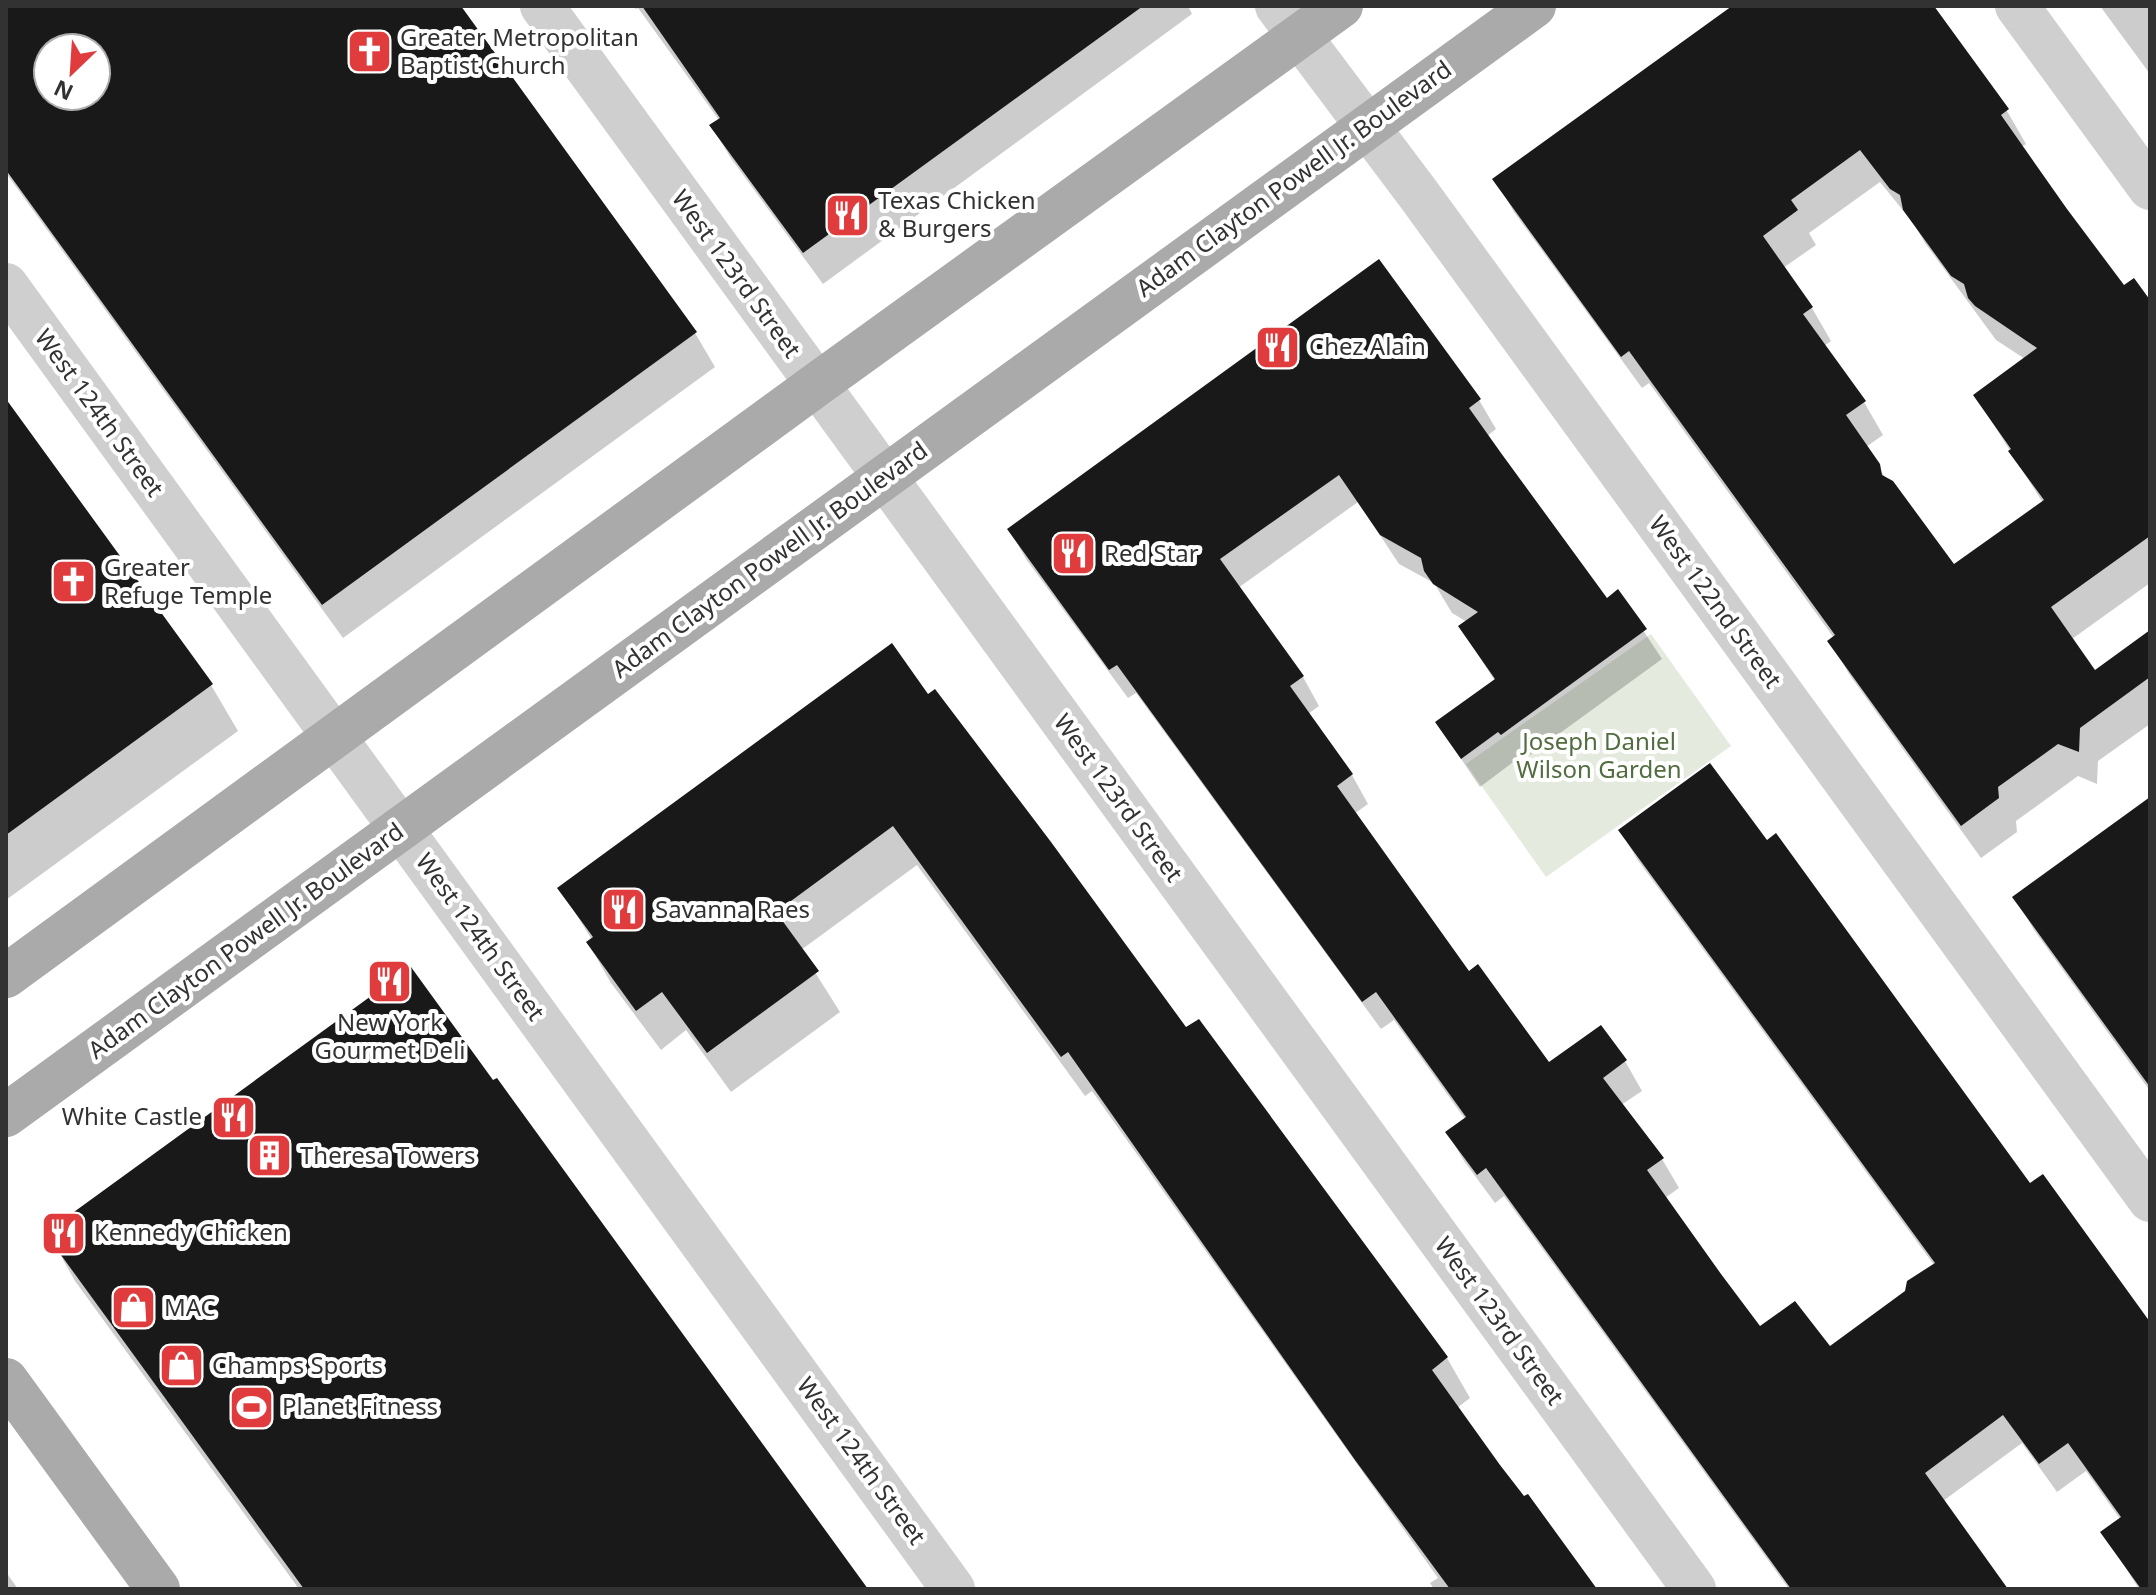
<svg xmlns="http://www.w3.org/2000/svg" width="2156" height="1595" font-family="'Noto Sans',sans-serif">
	<style>
		.green { fill: #e4ebde }
		.shadow { fill: #0003; fill-rule: evenodd }
		.building { fill: #191919; fill-rule: evenodd }
		.lines { fill: none; stroke-linecap: round; stroke-linejoin: round }
		.minor { stroke: #cfcfcf; stroke-width: 44 }
		.major { stroke: #aaa; stroke-width: 44 }
		.labels { text-anchor: middle; stroke-width: 8; stroke-linejoin: round; paint-order: stroke }
		.poi-label { font-size: 24px; fill: #323232; stroke: #fff; text-anchor: start }
		.street-label { font-size: 24px; fill: #323232; stroke: #fff }
		.park-label { font-size: 24px; fill: #526d40; stroke: #fff }
	</style>
	<rect width="100%" height="100%" fill="#fff"/>
	<!-- green -->
	<path class="green" d="M1651,634L1731,746L1546,877L1466,764Z"/>
	<!-- shadow -->
	<path class="shadow" d="M6,6H458L695,333L715,367L343,638L6,173ZM48,48H96V96H48Z
		M633,6H1188L1192,14L823,284L730,157L712,126L719,120L638,8L636,9Z
		M1734,6H1931L2007,111L2026,144L2021,147L2124,288L2150,304V583L2072,639L2095,672L2150,633V724L2098,761L2097,784L2078,776L2016,821L2017,832L1981,858L1849,674L1830,641L1834,638L1649,383L1642,388L1514,212L1495,179ZM1880,182L1914,224L1925,243L1996,340L2025,359L1975,395L2043,503L1953,566L1886,479L1866,447L1883,435L1864,402L1824,346L1831,341L1812,308L1783,268L1816,245L1809,233Z
		M2100,6H2150V74Z
		M1479,400L1496,429L1487,436L1606,601L1618,592L1662,659L1519,763L1516,760L1480,787L1437,723L1495,681L1460,627L1467,622L1452,613L1434,583L1399,564L1358,502L1238,588L1303,677L1319,706L1308,714L1352,775L1368,804L1354,814L1469,974L1549,1065L1625,1061L1642,1091L1621,1105L1662,1159L1679,1188L1665,1198L1759,1329L1830,1349L1907,1293L1934,1265L1637,859L1620,830L2030,1186L2150,1325V1589H2139L2103,1532L2120,1519L2086,1471L2057,1492L2022,1443L1943,1501L2006,1589H1789L1504,1196L1495,1203L1464,1161L1447,1132L1465,1119L1394,1020L1381,1029L1136,693L1128,698L1026,559L1009,529Z
		M6,403L211,685L238,731L6,900Z
		M928,697L1186,1030L1198,1022L1447,1358L1470,1398L1457,1408L1498,1466L1596,1589H1434L1430,1583L1438,1578L1092,1091L1085,1096L917,865L801,950L840,1012L731,1092L686,1030L661,1050L611,983L588,943L592,940L560,888Z
		M2150,799V1091L2034,930L2015,897Z
		M48,1233L865,1589H299L75,1281Z
		M6,1572L18,1589H6Z"/>
	<!-- building -->
	<path class="building" d="M6,6H461L697,332L322,605L6,170ZM48,48H96V96H48Z
		M642,6H1143L803,253L709,125L720,118Z
		M1732,6H1934L2009,109L2001,115L2067,209L2124,285L2134,278L2150,300V536L2051,607L2095,670L2150,630V677L2080,728L2079,752L2058,744L1998,787L1999,798L1961,826L1827,641L1835,635L1652,383L1629,351L1621,357L1492,179ZM1860,150L1890,189L1900,195L1903,210L1951,276L1964,284L1968,298L1975,306L2037,348L1973,395L2011,449L2008,451L2044,500L1954,564L1893,481L1882,475L1880,464L1846,415L1866,401L1803,314L1813,307L1763,236L1798,210L1791,200Z
		M1379,259L1481,399L1469,408L1501,453L1607,598L1618,589L1647,629L1501,735L1498,732L1461,759L1435,722L1495,679L1458,626L1478,612L1433,584L1424,571L1421,558L1380,535L1339,475L1220,559L1304,676L1290,686L1353,774L1337,786L1469,971L1478,964L1549,1062L1601,1025L1627,1060L1603,1078L1664,1158L1647,1170L1721,1274L1760,1326L1795,1301L1830,1346L1905,1291L1907,1281L1935,1263L1618,830L1710,763L1767,840L1776,833L2030,1183L2043,1174L2150,1322V1589H2141L2100,1532L2121,1517L2068,1443L2039,1464L2003,1415L1925,1473L2008,1589H1791L1486,1168L1477,1175L1445,1132L1466,1117L1376,992L1362,1002L1117,665L1109,670L1007,529Z
		M6,399L213,684L6,835Z
		M892,643L928,694L935,689L1051,842L1186,1027L1199,1019L1448,1357L1432,1370L1500,1465L1524,1496L1528,1494L1597,1589H1450L1355,1460L1068,1052L1061,1057L893,826L776,912L819,971L707,1053L662,992L636,1011L586,942L593,937L557,888Z
		M2150,797V1087L2012,897Z
		M411,967L493,1080L497,1078L868,1589H304L45,1233Z"/>
	<g class="lines">
		<!-- minor -->
		<path class="minor" d="M542,6L1694,1589
			M1277,6L1419,195L2150,1200
			M2017,6L2150,188
			M6,285L953,1589"/>
		<!-- major -->
		<path class="major" d="M6,976L816,385L1341,6
			M6,1115L1534,6
			M6,1380L158,1589"/>
	</g>
	<!-- icons -->
	<defs>
		<symbol id="church-square" viewBox="-11 -11 22 22"><rect x="-9" y="-9" width="18" height="18" rx="4" fill="#e03c3e" stroke="#fff"/><path d="M-1.2-6h2.4v3.5h3.3v2.4h-3.3V6h-2.4V-.1h-3.3v-2.4h3.3Z" fill="#fff"/></symbol>
		<symbol id="restaurant-square" viewBox="-11 -11 22 22"><rect x="-9" y="-9" width="18" height="18" rx="4" fill="#e03c3e" stroke="#fff"/><path d="M-5-6h1v4h1v-4h1v4h1v-4h1v5L-1.5 .5V6h-2V.5L-5-1ZM5-6V6H3V1.5H1.5Q1.5-4 5-6Z" fill="#fff"/></symbol>
		<symbol id="building-square" viewBox="-11 -11 22 22"><rect x="-9" y="-9" width="18" height="18" rx="4" fill="#e03c3e" stroke="#fff"/><path d="M-4-6H4V6H1V3H-1V6H-4ZM-2.5-4.3h1.7v1.8h-1.7ZM.8-4.3h1.7v1.8H.8ZM-2.5-1h1.7V.8h-1.7ZM.8-1h1.7V.8H.8Z" fill="#fff"/></symbol>
		<symbol id="shop-square" viewBox="-11 -11 22 22"><rect x="-9" y="-9" width="18" height="18" rx="4" fill="#e03c3e" stroke="#fff"/><path d="M-5-2.5h2.3a2.7 3.5 0 0 1 5.4 0H5L5.5 6h-11ZM-1.5-2.5h3a1.5 2.3 0 0 0-3 0Z" fill="#fff"/></symbol>
		<symbol id="stadium-square" viewBox="-11 -11 22 22"><rect x="-9" y="-9" width="18" height="18" rx="4" fill="#e03c3e" stroke="#fff"/><path d="M0-5a6.5 5 0 1 0 0 10a6.5 5 0 1 0 0-10ZM-3.5-1.8h7v3.6h-7Z" fill="#fff"/></symbol>
	</defs>
	<g fill-rule="evenodd">
		<use href="#church-square" x="344" y="26" width="51" height="51"/>
		<use href="#restaurant-square" x="822" y="190" width="51" height="51"/>
		<use href="#restaurant-square" x="1252" y="322" width="51" height="51"/>
		<use href="#restaurant-square" x="1048" y="528" width="51" height="51"/>
		<use href="#church-square" x="48" y="556" width="51" height="51"/>
		<use href="#restaurant-square" x="598" y="884" width="51" height="51"/>
		<use href="#restaurant-square" x="364" y="956" width="51" height="51"/>
		<use href="#restaurant-square" x="208" y="1092" width="51" height="51"/>
		<use href="#building-square" x="244" y="1130" width="51" height="51"/>
		<use href="#restaurant-square" x="38" y="1208" width="51" height="51"/>
		<use href="#shop-square" x="108" y="1282" width="51" height="51"/>
		<use href="#shop-square" x="156" y="1340" width="51" height="51"/>
		<use href="#stadium-square" x="226" y="1382" width="51" height="51"/>
	</g>
	<g class="labels">
		<!-- poi labels -->
		<g class="poi-label">
			<text x="400" y="46">Greater Metropolitan<tspan x="400" dy="28">Baptist Church</tspan></text>
			<text x="878" y="209">Texas Chicken<tspan x="878" dy="28">&amp; Burgers</tspan></text>
			<text x="1309" y="355">Chez Alain</text>
			<text x="1104" y="562">Red Star</text>
			<text x="104" y="576">Greater<tspan x="104" dy="28">Refuge Temple</tspan></text>
			<text x="655" y="918">Savanna Raes</text>
			<text x="390" y="1031" text-anchor="middle">New York<tspan x="390" dy="28">Gourmet Deli</tspan></text>
			<text x="202" y="1125" text-anchor="end">White Castle</text>
			<text x="300" y="1164">Theresa Towers</text>
			<text x="94" y="1241">Kennedy Chicken</text>
			<text x="164" y="1316">MAC</text>
			<text x="212" y="1374">Champs Sports</text>
			<text x="282" y="1415">Planet Fitness</text>
		</g>
		<!-- street labels -->
		<g class="street-label">
			<text transform="translate(1294 179) rotate(-36)" y="8">Adam Clayton Powell Jr. Boulevard</text>
			<text transform="translate(736 274) rotate(54)" y="8">West 123rd Street</text>
			<text transform="translate(99 413) rotate(54)" y="8">West 124th Street</text>
			<text transform="translate(770 560) rotate(-36)" y="8">Adam Clayton Powell Jr. Boulevard</text>
			<text transform="translate(1715 602) rotate(54)" y="8">West 122nd Street</text>
			<text transform="translate(1118 798) rotate(54)" y="8">West 123rd Street</text>
			<text transform="translate(480 937) rotate(54)" y="8">West 124th Street</text>
			<text transform="translate(246 941) rotate(-36)" y="8">Adam Clayton Powell Jr. Boulevard</text>
			<text transform="translate(1499 1321) rotate(54)" y="8">West 123rd Street</text>
			<text transform="translate(861 1461) rotate(54)" y="8">West 124th Street</text>
		</g>
		<!-- park labels -->
		<g class="park-label">
			<text x="1599" y="750">Joseph Daniel<tspan x="1599" dy="28">Wilson Garden</tspan></text>
		</g>
	</g>
	<!-- border -->
	<rect width="2156" height="1595" fill="none" stroke="#323232" stroke-width="16"/>
	<!-- north arrow -->
	<g transform="translate(72 72) rotate(205)"><circle r="38" fill="#ffffff" stroke="#adadad" stroke-width="2"/>
	<path d="M0-6L14 30L0 20L-14 30Z" fill="#e03c3e"/>
	<text y="-12" font-size="22" font-weight="bold" text-anchor="middle" fill="#323232">N</text>
	</g>
</svg>
